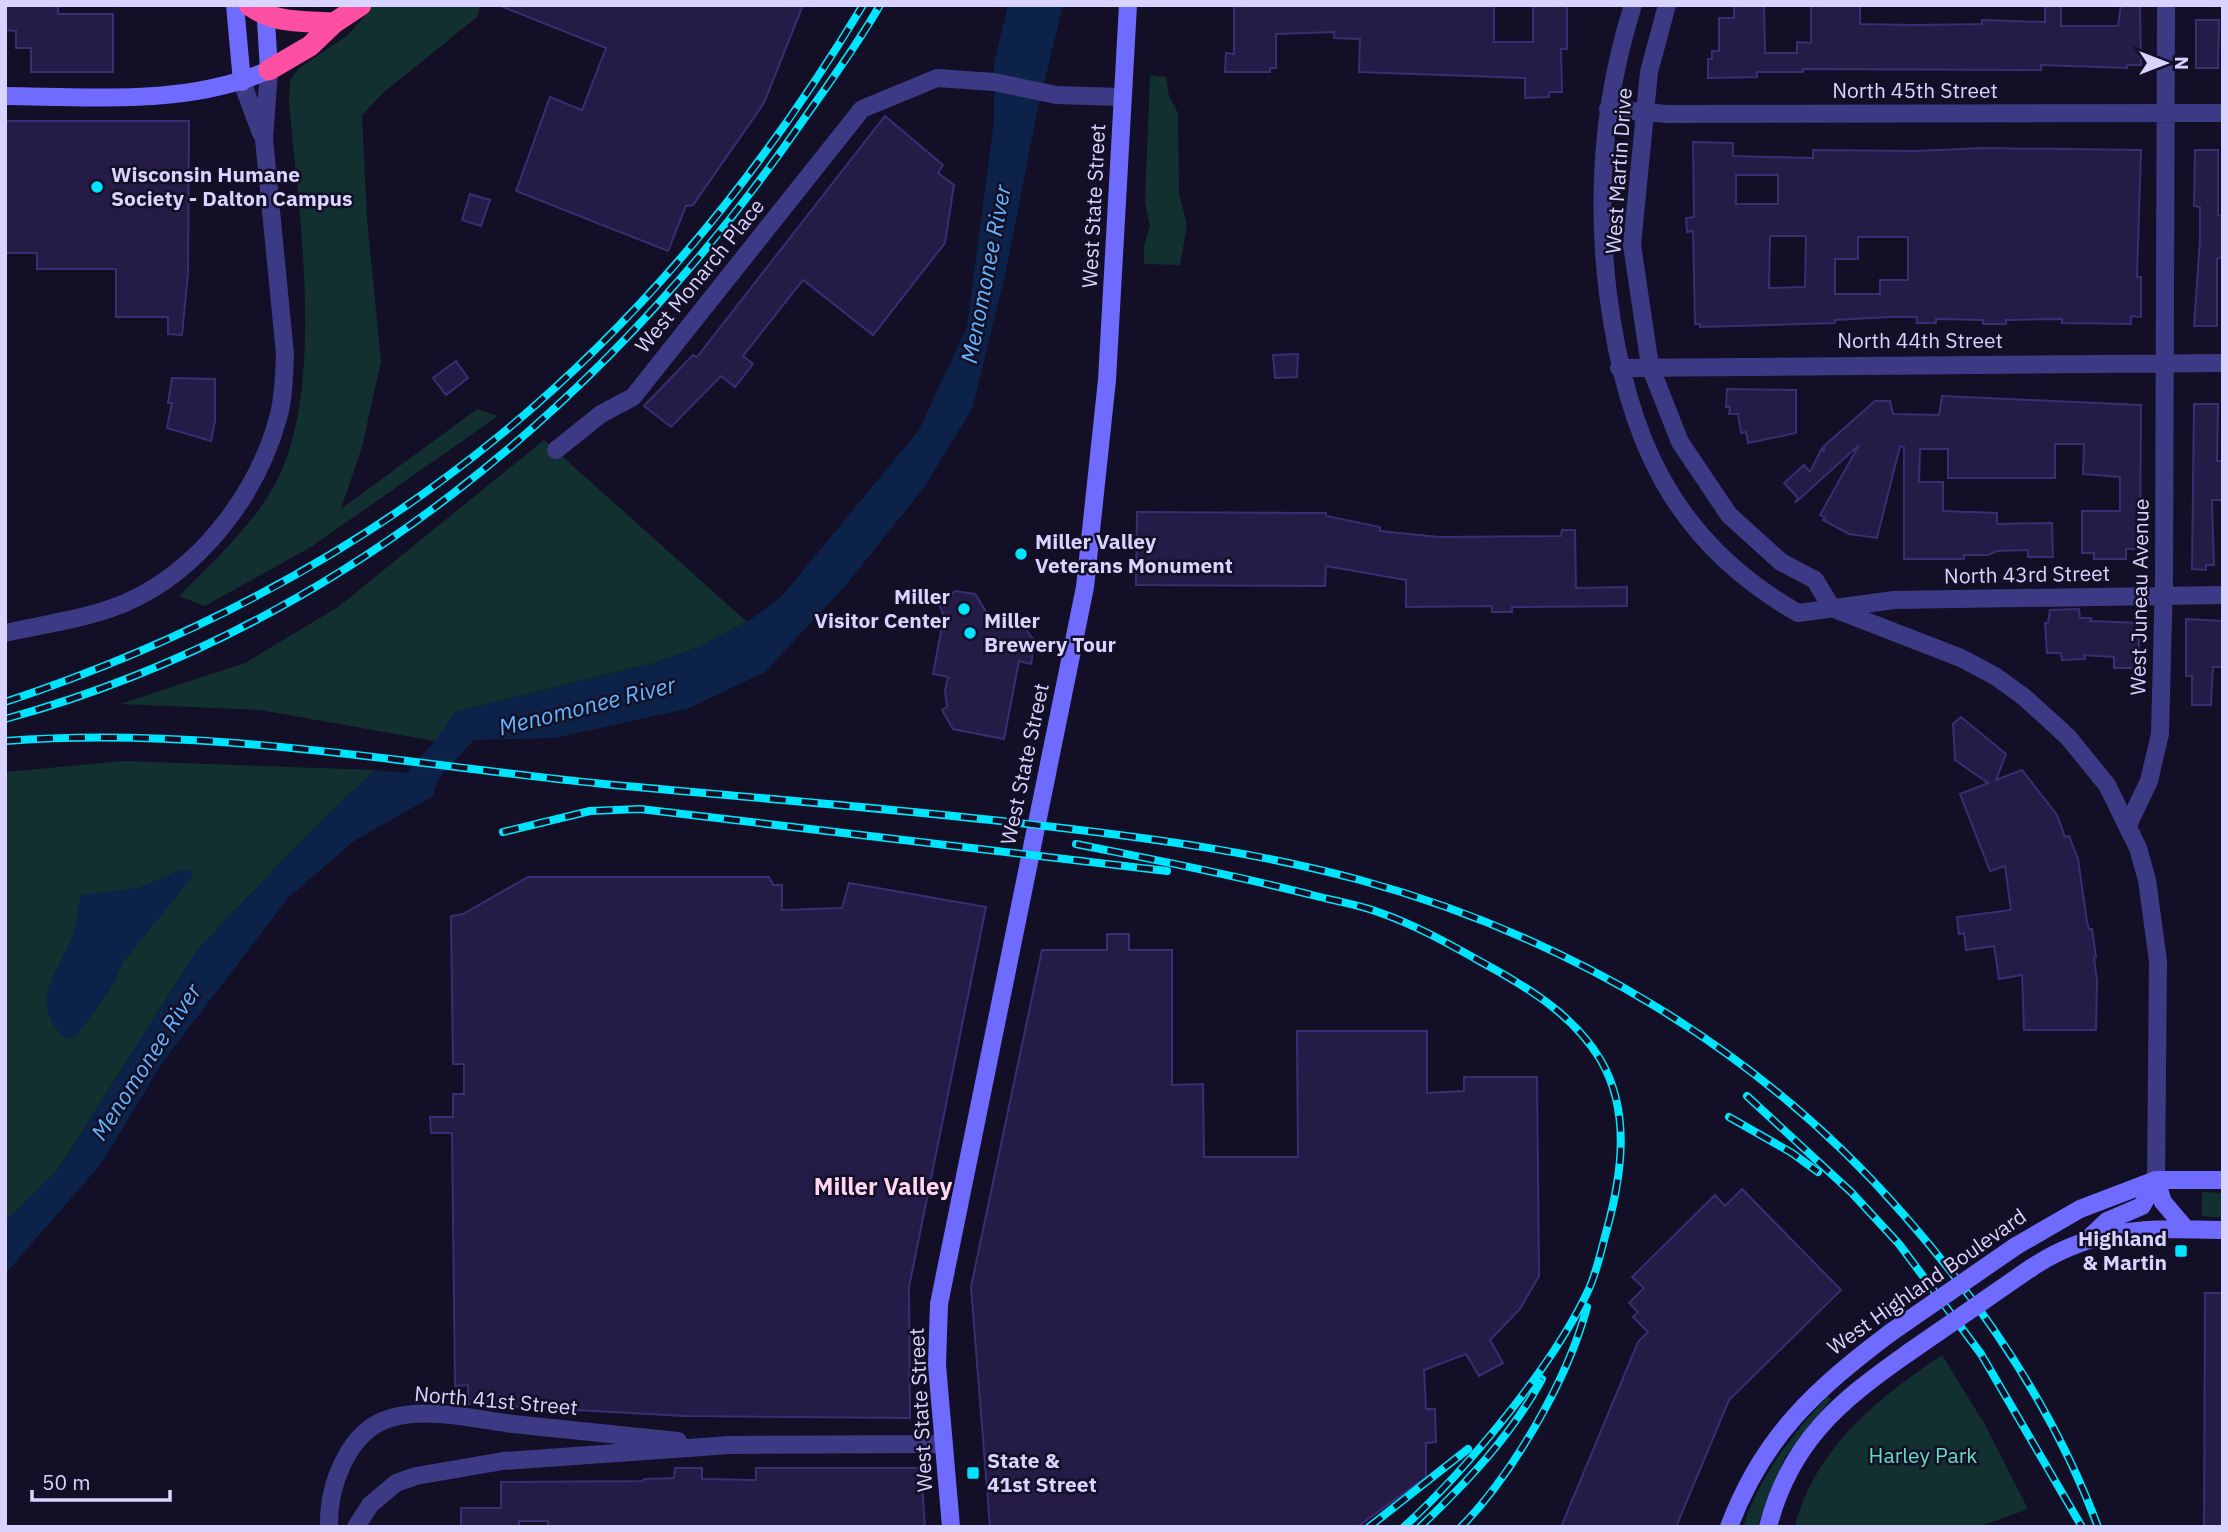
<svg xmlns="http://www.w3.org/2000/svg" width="2228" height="1532" font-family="'IBM Plex Sans',sans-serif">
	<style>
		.green { fill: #12302f }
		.water { fill: #0c2248 }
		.building { fill: #241b47; stroke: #3b2d73; stroke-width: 2; fill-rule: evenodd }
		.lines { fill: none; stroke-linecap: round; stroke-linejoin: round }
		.street { stroke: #3d3a85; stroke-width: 18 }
		.secondary { stroke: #6f6bff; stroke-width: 18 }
		.highway { stroke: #ff4fa3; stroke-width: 21 }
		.rail-casing { stroke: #00e5ff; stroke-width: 8 }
		.rail { stroke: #130f26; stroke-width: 5; stroke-dasharray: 16; stroke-linecap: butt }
		.secondary-bridge { stroke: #6f6bff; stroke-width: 18 }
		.poi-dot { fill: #00e5ff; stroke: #130f26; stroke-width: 2.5 }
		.labels { text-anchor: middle; stroke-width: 5; stroke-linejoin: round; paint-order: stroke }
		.street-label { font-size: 21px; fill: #d9d4ff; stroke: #130f26 }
		.poi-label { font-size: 21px; font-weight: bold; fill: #d9d4ff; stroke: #130f26; text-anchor: start }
		.park-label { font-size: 21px; fill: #5fe0c0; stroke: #130f26 }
		.water-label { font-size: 23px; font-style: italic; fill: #62b6ff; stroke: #130f26 }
		.quarter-label { font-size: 24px; font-weight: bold; fill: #ffd6f0; stroke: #130f26 }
	</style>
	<rect width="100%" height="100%" fill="#130f26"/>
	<!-- green -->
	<path class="green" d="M374,5H481L477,17L383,93L362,115L367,219L381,361L362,447L341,509L477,409L498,416L311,547L205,606L179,596C211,564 246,531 270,493C329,399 298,210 289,101L290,80L299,68L348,35Z
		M1150,75L1166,77L1169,96L1178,113L1179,193L1187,225L1180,265L1144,264V246L1150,226L1145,203Z
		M544,440L747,622L696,648L658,662L456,712L435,741L260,710L120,704L245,663L338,607Z
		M124,761L375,770L319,823L198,949L57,1171L5,1221V772Z
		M2202,1192L2223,1193V1218L2202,1216Z
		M1942,1355L1984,1423L2028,1509L1978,1527H1795C1814,1449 1879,1397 1942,1355Z
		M1828,1396L1831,1399L1785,1457L1757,1527H1743C1759,1477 1792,1434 1828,1396Z"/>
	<!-- water -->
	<path class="water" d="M1008,5H1063L1036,117L1006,271L972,409L923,489L847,584L765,672L687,709L554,738L474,740L438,779L433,796L354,841L288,898L162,1063L101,1164L5,1274V1221L57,1171L198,949L319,823L375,770L406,773L435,741L456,712L658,662L696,648L747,622L782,596L919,430L967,327L994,121V63Z
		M181,870H191L193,876L124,961L110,990L78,1034L66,1039C25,1002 60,971 74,932C79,920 76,907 81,895L138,888Z"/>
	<!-- building -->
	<path class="building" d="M5,5H58V14H113V72H31V48H16V31L5,30Z
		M498,5H803L764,103L693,205L686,206L668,251L516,191L550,97L582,110L606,48Z
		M1234,5H1494V42H1533V5H1567V49H1561L1562,92H1549V97L1525,98V78L1359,72L1360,39L1334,38V32L1276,34V68H1270V72H1225L1226,53L1234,54Z
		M1734,5H1764L1765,53H1797V42L1811,43V5H1860V24L1916,25L1982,24V20L2045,22V5H2061V26H2118L2121,5H2140L2141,65H2127V68L2041,65V70L1803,69V72H1757V77L1708,78V59H1712V51H1719V18H1734Z
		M2196,20H2219L2218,68H2196Z
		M885,116L943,165L938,173L954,185L945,243L873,335L803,280L743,356L753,364L735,387L721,376L671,427L644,406L693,355L697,357Z
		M5,121H189L188,273L182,335L168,334V317H116V269H37V253H5Z
		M1693,142L1733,143V156L1813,158V150L1916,151L1983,148L2141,150L2137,277H2141V317L2131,316V324L2062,323V319L2006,320V324H1983V320L1936,319V323H1917V317H1889L1835,320V323L1700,327V324H1695L1693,231L1687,232L1686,218L1694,217ZM1736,175H1778V204H1736ZM1770,236H1806L1805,287L1769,288ZM1858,237H1908V280H1880V294H1835V259H1858Z
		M2195,150H2218V215L2223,216V256L2217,259V326H2194L2200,240V207L2194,206Z
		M470,194L490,200L481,226L462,220Z
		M1298,354L1297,377L1275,378L1273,355Z
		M456,361L468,378L446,395L433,378Z
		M172,378L215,379V421L211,441L167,428L172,403H168Z
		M1727,389L1796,390V433L1748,443L1746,432L1741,433L1738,414H1729L1730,407H1726Z
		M1942,396L2141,405L2140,549H2126V559H2094V553H2082V511H2120V477L2083,474L2084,444H2055V478H1948V449H1920L1919,482H1943V511L1997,513V524L2052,523L2053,557H2028V550L1997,551L1988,555H1964V559H1904V447L1900,446L1877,538L1849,534L1823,520L1825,518L1820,515L1859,445L1795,503L1798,498L1784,483L1804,465L1810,472L1822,448L1824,452V446L1875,401H1890L1893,414L1939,415Z
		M2194,404H2218L2217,461H2223V500H2212L2214,565H2206V570L2192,569Z
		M1137,512L1326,513V516L1380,527V531L1440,537L1561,536L1562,530H1575L1576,588L1627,587V606L1512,607V612H1492V606L1406,607V580L1326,566L1325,586L1136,585Z
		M955,591L975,594L987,613L1003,623L1023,626L1035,641L1031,664L1019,661L1004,739L953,729L942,710L947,707L945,690L948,677L933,674L944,616L939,604Z
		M2079,609L2080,618H2091V621L2139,623V668H2114V657L2084,655L2085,659L2062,660L2061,653H2047L2045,623H2048L2050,610Z
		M2186,619L2223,621V667H2213L2211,705H2192V676H2186Z
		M1961,717L2006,754L1996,780L2022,770L2057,815L2065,837L2069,836L2078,859L2087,922L2089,929H2092L2096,957L2094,958L2097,981L2096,1030H2024L2022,975L1999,979L1994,946L1966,950L1964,933L1959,934L1957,917L2011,910L2005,866L1990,871L1960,794L1988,783L1955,760L1953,724Z
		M528,877H769L773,885H782V910L842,908L849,883L986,907L909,1287L910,1418L685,1416L468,1404V1385L455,1386L452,1133H431L430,1117H453V1094H464V1064H453L451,916L463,914Z
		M1107,934H1129V950H1172V1085L1203,1084L1204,1157H1298L1297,1031H1427V1093L1464,1091V1077H1537L1539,1276L1520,1309L1490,1340L1503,1363L1479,1376L1466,1354L1424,1370L1426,1409H1435L1436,1442L1426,1443V1477L1357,1527H990L971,1287L1042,950H1107Z
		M1742,1189L1841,1290L1729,1400L1676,1527H1561L1638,1342L1648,1332L1633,1317L1638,1312L1629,1303L1644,1288L1632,1277L1715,1195L1725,1206Z
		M2205,1293H2223V1527H2204Z
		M675,1468H702V1479L756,1480V1468H921L925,1527H548V1521H519V1527H461V1508H501V1482L643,1481L644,1479L674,1478Z"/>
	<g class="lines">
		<!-- street -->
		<path class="street" d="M1633,5C1603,99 1596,196 1608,294C1626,434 1670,540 1798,613L1894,600L2223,595
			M1667,5L1649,72L1632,245L1650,366L1680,442L1729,515L1781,562L1815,580L1832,608L1961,658L1995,676L2024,697L2068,737L2107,785L2138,848L2147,880L2158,961L2156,1180
			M242,82L261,133
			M1608,109L1667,114L2223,113
			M1619,368L2223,363
			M556,450L601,414L633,397L862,109L937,78L994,82L1056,95L1121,97
			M5,633C45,624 87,619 125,603C199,571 257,495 278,418C284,398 284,375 285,354L264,139L269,70
			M2128,825L2149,781L2160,734L2164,579L2166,5
			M329,1527C328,1486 348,1430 391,1418C428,1407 475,1419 513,1424C568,1430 623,1435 678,1441
			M356,1527L370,1505L396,1483L416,1476L503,1461L730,1445L943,1444"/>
		<!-- secondary -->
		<path class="secondary" d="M235,5L242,82
			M5,96C91,97 188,106 269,70L265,5
			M2156,1180L2163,1202L2186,1229
			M2090,1237L2107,1221L2142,1206L2156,1180
			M2016,1246L2080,1209L2156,1180H2223
			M2031,1268C2094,1226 2150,1228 2223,1230
			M951,1527L937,1365L939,1304L1085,587L1107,380L1128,5
			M1729,1527C1763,1436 1816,1389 1890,1333
			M1768,1527C1790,1441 1840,1401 1908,1353"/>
		<!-- highway -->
		<path class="highway" d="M249,5C275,24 303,21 334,23
			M269,70L310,46L334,23L361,5"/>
		<defs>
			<path id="rail" d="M5,702C389,575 655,350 863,5
				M5,719C336,629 606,404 799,126C827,86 856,47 880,5
				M5,741C213,725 419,767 625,786C768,799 911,810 1054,827C1157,839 1260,853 1360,880C1569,937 1760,1050 1903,1214C1984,1306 2055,1411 2098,1527
				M503,832L590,811L640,809L1167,871
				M1076,844C1155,860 1234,875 1312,895C1334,901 1357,904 1378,912C1419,926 1456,948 1494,969C1535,992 1575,1018 1600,1059C1631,1111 1622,1174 1607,1229C1601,1250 1597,1273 1587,1293C1551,1369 1466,1470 1404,1527
				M1747,1096L1851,1192L1899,1244L1981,1354L2082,1527
				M1729,1117L1792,1153L1818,1172
				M1369,1527L1468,1449
				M1420,1527C1467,1482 1511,1436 1542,1379
				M1461,1527C1513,1474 1568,1379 1587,1307"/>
		</defs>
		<!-- rail casing -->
		<use href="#rail" class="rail-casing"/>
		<!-- rail -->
		<use href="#rail" class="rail"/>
		<!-- secondary-bridge -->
		<path class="secondary-bridge" d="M1890,1333L2016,1246
			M1908,1353L2031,1268"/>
	</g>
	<!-- markers -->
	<g class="poi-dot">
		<circle cx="97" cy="187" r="7"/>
		<circle cx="1021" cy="554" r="7"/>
		<circle cx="964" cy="609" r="7"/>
		<circle cx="970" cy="633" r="7"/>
		<rect x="2174" y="1244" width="14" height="14" rx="3.5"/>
		<rect x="966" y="1466" width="14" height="14" rx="3.5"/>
	</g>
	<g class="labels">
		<!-- street labels -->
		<g class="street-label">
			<text x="1915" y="98">North 45th Street</text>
			<text transform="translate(1619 171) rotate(-86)" y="7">West Martin Drive</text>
			<text transform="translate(1094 206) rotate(-87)" y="7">West State Street</text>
			<text transform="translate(700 276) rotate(-51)" y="7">West Monarch Place</text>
			<text x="1920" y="348">North 44th Street</text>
			<text transform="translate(2027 575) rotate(-1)" y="7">North 43rd Street</text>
			<text transform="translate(2140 597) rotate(-89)" y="7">West Juneau Avenue</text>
			<text transform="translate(1025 764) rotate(-78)" y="7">West State Street</text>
			<text transform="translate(1927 1282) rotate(-35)" y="7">West Highland Boulevard</text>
			<text transform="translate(496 1401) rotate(5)" y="7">North 41st Street</text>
			<text transform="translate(921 1410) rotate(-93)" y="7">West State Street</text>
		</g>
		<!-- poi labels -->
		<g class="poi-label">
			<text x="111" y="182">Wisconsin Humane<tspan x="111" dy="24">Society - Dalton Campus</tspan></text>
			<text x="1035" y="549">Miller Valley<tspan x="1035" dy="24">Veterans Monument</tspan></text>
			<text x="950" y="604" text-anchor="end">Miller<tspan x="950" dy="24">Visitor Center</tspan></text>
			<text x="984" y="628">Miller<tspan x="984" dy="24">Brewery Tour</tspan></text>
			<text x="2167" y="1246" text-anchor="end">Highland<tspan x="2167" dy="24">&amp; Martin</tspan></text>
			<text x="987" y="1468">State &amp;<tspan x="987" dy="24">41st Street</tspan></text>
		</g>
		<!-- park labels -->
		<g class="park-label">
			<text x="1923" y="1463">Harley Park</text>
		</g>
		<!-- water labels -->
		<g class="water-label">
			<text transform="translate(986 274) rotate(-79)" y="8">Menomonee River</text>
			<text transform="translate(587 706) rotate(-14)" y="8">Menomonee River</text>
			<text transform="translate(146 1062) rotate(-57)" y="8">Menomonee River</text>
		</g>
		<!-- quarter labels -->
		<g class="quarter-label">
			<text x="883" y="1195">Miller Valley</text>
		</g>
	</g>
	<!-- border -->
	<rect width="2228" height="1532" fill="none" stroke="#d9d4ff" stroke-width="14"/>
	<!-- north arrow -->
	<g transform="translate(2165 63) rotate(90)" stroke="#130f26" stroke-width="5" paint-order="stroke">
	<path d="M0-5L12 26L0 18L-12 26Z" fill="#d9d4ff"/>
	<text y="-10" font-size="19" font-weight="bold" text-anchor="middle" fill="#d9d4ff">N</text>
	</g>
	<!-- scale -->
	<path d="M32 1490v10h138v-10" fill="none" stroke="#d9d4ff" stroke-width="3.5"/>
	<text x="42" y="1490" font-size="21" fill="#d9d4ff" stroke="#130f26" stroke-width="5" paint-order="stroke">50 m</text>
</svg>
